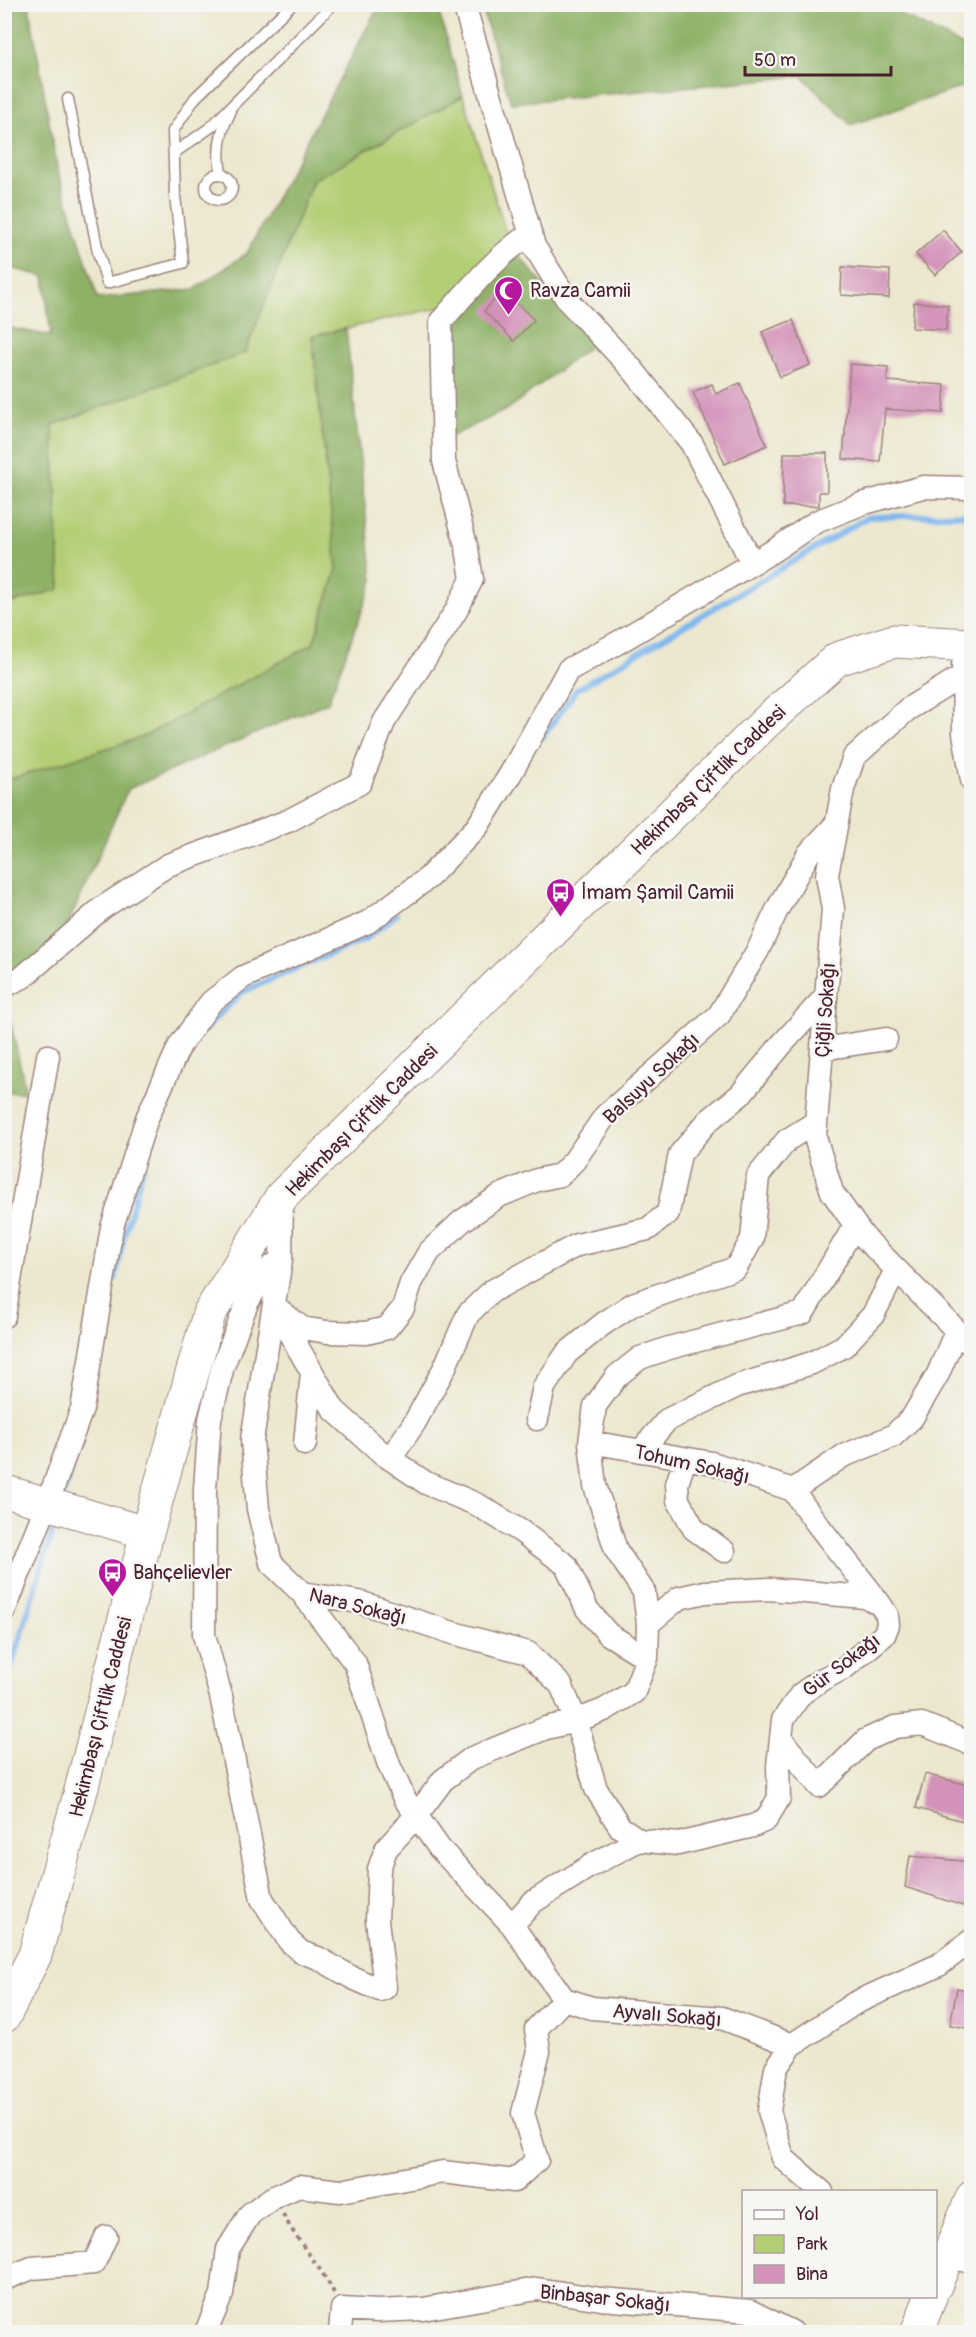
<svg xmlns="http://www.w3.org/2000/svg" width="976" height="2337" font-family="Pangolin,sans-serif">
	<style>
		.green { fill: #b3ce74; stroke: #7e7650; stroke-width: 1.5 }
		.forest { fill: #8eb166; stroke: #6c6848; stroke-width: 1.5 }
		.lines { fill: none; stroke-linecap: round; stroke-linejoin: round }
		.stream { stroke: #7eb6ee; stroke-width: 6 }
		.building { fill: #d392b9 }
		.lane-casing { stroke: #9b837c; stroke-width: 13 }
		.street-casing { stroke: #9b837c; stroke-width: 25 }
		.secondary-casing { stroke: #9b837c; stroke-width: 34 }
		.primary-casing { stroke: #9b837c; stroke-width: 35 }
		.path { stroke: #9b837c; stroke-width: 4; stroke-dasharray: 4.5 4.5; stroke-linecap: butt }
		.lane { stroke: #fff; stroke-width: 10 }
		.street { stroke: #fff; stroke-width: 22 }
		.secondary { stroke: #fff; stroke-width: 32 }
		.primary { stroke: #fff; stroke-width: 33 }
		.labels { text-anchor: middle; stroke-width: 5; stroke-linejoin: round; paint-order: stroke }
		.poi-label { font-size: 20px; fill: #4a1f2b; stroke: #f6f6f2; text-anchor: start }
		.street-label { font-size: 20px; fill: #4a1f2b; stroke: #f6f6f2 }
	</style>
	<rect width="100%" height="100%" fill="#f6f6f2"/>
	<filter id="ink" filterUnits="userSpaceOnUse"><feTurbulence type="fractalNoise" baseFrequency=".0167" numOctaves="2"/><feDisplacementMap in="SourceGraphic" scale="12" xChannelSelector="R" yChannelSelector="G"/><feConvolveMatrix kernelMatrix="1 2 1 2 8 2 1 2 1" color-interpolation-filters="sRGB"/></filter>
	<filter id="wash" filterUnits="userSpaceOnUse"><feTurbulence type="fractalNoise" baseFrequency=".008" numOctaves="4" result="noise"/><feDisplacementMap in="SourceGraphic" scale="24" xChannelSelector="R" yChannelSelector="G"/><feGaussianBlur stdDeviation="1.35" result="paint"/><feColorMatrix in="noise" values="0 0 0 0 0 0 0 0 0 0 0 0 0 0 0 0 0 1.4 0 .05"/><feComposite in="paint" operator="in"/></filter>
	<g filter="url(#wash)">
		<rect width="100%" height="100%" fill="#ece7ce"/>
		<!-- green -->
		<path class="green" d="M463,96L510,245L455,304L312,336L337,569L313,644L145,736L5,781V605L60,589L53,425L245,353L313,180Z"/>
		<!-- forest -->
		<path class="forest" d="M5,4L29,5L57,168L98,299L195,289L247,253L379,5H437L463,96L313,180L245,353L53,425L60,589L5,605V327L51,336L44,276L5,267Z
			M481,5H901L900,14L971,50V84L851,125L802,76L511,103Z
			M510,245L593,344L508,409L452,436L442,375L455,304Z
			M346,329L373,581L328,702L128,789L63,935L6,1002L26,1092H5L4,781L145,736L313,644L337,569L312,336Z"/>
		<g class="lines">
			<!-- stream -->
			<path class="stream" d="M542,738L577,689L868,517L972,514
				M202,1032L242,992L367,938L396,915
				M115,1279L124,1236L144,1164
				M62,1498L71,1470
				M4,1691L57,1516"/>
		</g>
		<g id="blocks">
			<!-- building -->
			<path class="building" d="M943,230L962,252L935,275L916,254Z
				M842,267L890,270L889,298L841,295Z
				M503,290L534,320L514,341L484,311Z
				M914,302L948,305L946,330L912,328Z
				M793,320L810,365L780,377L762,332Z
				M850,364L888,367L887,381L945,385L943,413L885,409L880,462L843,459Z
				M740,383L767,445L725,464L693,392L712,384L716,394Z
				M784,453H827V492H819V506H783Z
				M925,1774L972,1786L963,1821L916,1808Z
				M910,1856L972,1862V1909L905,1887Z
				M957,1988L972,1991V2029L950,2025Z"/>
		</g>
	</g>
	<g filter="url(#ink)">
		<use href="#blocks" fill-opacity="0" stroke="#9b837c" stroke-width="1.5"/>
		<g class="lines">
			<defs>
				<path id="lane" d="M68,99L98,252L107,283L183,263L175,196L173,131L195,98L292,4
					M174,153L211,127L333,4
					M221,173C217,152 220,131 230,113
					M206 187a13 13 0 1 1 26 0a13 13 0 1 1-26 0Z"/>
				<path id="street" d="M464,4L534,246L568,301L633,370L692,444L752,563
					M963,665L964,733L972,780
					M962,676L908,709L854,757L843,789L827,875L833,909L815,1137L832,1192L863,1236L972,1346
					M4,986L23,977L102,908L168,865L288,821L360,783L384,722L456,611L472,579L467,549L444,461L441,321C469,290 495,257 530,234
					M822,1049L886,1039
					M282,1197L281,1260L252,1440L258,1509L271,1563L302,1593L359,1602L453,1633L528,1653L561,1685L576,1721L596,1789L620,1827L639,1840
					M281,1260L267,1270L247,1303L223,1366L210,1419L205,1489L204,1635L221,1696L262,1899L289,1941L301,1952L318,1958L351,1977L380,1990L385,1988L377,1920L379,1869L386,1849L416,1816L443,1780L472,1758L546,1728L576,1721L604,1710L634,1692L647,1658L648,1624L679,1598L705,1592L769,1589L865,1597L880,1604L887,1615L888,1625L884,1635L844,1668L821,1680L801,1694L783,1720L778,1766L779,1798L766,1820L753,1826L678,1844L639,1840L590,1866L533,1902L512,1925
					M274,1306L302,1328L327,1332L366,1333L387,1328L403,1308L411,1283L429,1252L462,1221L499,1196L537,1180L560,1175L574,1161L605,1116L719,1015L758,950L778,908L809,853L836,824
					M279,1315L334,1410L383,1454L426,1483L478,1505L522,1532L566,1565L587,1609L608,1634L647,1658
					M4,1316L48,1056
					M537,1419L544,1387L567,1353L603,1324L633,1304L736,1268L752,1239L758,1176L787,1140L816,1122
					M590,1442L712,1463L793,1490
					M305,1444L312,1372
					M641,1451L667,1420L737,1386L812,1363L844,1346L873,1315L896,1270
					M390,1459L415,1422L444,1369L468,1314L492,1291L577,1245L648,1229L668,1213L680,1154L708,1121L740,1095L782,1044L826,996
					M685,1459L677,1484L678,1500L694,1529L724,1551
					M302,1593L355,1663L389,1765L404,1798L440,1849L512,1925L564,1999L592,2008L722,2018L792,2045
					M880,1604C851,1565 820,1531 793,1490L843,1456L893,1436L912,1418L938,1374L956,1331
					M4,1611L47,1504L82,1409L112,1227L147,1118L180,1045L211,1002L243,977L368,922L428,878L477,827L511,773L568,670L619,642L773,551L816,522L861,504L923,487L972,488
					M648,1624L644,1592L616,1550L595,1486L590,1442L595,1406L617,1376L640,1358L669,1348L803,1313L855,1225
					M781,1739L819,1786L866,1740L895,1727L922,1724L972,1744
					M822,2192L783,2158L769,2111L776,2068L792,2045L855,2003L939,1965L972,1940
					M947,2257L972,2262
					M4,2279L32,2268L94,2263L106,2237
					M206,2332L222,2294L228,2249L250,2214L272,2198L299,2186L340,2191L443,2172L514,2181L537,2160L523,2113L539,2051L536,2029L564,1999
					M340,2332L342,2309L377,2311L423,2309L537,2289L601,2299L750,2311L792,2332"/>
				<path id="secondary" d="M4,1491L147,1533
					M936,2285L972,2197
					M917,2332L931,2296"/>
				<path id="primary" d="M4,2016L35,1955L79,1798L147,1533L209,1314L282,1196L766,722L837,659L894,641L972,645"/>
			</defs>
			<!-- lane casing -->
			<use href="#lane" class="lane-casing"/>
			<!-- street casing -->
			<use href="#street" class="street-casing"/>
			<!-- secondary casing -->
			<use href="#secondary" class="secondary-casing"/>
			<!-- primary casing -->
			<use href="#primary" class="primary-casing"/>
			<!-- path -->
			<path class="path" d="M283,2214C297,2242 320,2265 334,2293"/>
			<!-- lane -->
			<use href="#lane" class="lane"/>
			<!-- street -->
			<use href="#street" class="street"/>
			<!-- secondary -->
			<use href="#secondary" class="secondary"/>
			<!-- primary -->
			<use href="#primary" class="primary"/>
		</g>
	</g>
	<!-- icons -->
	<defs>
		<symbol id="mosque-pin" viewBox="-11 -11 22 30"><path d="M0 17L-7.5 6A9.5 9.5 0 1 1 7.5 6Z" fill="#b5179e" stroke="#f6f6f2"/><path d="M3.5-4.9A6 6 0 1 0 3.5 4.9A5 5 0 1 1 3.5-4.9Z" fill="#fff"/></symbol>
		<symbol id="bus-pin" viewBox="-11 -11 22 30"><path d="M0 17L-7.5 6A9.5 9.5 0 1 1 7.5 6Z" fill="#b5179e" stroke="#f6f6f2"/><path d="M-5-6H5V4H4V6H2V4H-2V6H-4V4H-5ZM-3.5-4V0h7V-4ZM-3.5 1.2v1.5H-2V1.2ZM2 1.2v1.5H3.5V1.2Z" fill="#fff"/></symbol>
	</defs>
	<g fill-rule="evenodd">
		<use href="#mosque-pin" x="492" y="274" width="33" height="45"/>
		<use href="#bus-pin" x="544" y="876" width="33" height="45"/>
		<use href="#bus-pin" x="96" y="1556" width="33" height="45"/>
	</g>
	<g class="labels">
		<!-- poi labels -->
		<g class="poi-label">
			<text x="530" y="297">Ravza Camii</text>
			<text x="581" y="899">İmam Şamil Camii</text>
			<text x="133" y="1579">Bahçelievler</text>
		</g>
		<!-- street labels -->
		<g class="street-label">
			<text transform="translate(708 780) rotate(-44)" y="7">Hekimbaşı Çiftlik Caddesi</text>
			<text transform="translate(825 1010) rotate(-86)" y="7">Çiğli Sokağı</text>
			<text transform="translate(651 1078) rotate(-43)" y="7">Balsuyu Sokağı</text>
			<text transform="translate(361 1120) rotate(-45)" y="7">Hekimbaşı Çiftlik Caddesi</text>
			<text transform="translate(692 1464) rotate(13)" y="7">Tohum Sokağı</text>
			<text transform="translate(358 1606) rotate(14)" y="7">Nara Sokağı</text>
			<text transform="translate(841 1665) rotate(-37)" y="7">Gür Sokağı</text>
			<text transform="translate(100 1717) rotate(-76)" y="7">Hekimbaşı Çiftlik Caddesi</text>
			<text transform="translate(667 2015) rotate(5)" y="7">Ayvalı Sokağı</text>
			<text transform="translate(605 2298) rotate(6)" y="7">Binbaşar Sokağı</text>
		</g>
	</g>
	<!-- margin -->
	<rect width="976" height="2337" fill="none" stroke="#f6f6f2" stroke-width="24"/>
	<!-- legend -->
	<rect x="742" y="2190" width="195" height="108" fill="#f6f6f2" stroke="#b1a0a2" stroke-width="1.5"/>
	<rect x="754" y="2210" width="30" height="9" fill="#ffffff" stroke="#b1a0a2" stroke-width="1.5"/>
	<text x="796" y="2220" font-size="18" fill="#4a1f2b">Yol</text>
	<rect x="754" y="2235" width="30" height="18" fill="#b3ce74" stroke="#b1a0a2" stroke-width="1.5"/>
	<text x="796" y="2250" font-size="18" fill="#4a1f2b">Park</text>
	<rect x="754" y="2265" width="30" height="18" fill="#d392b9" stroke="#b1a0a2" stroke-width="1.5"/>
	<text x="796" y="2280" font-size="18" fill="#4a1f2b">Bina</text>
	<!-- scale -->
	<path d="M745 66v9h146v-9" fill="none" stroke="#4a1f2b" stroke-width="3"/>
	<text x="754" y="66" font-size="18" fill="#4a1f2b" stroke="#f6f6f2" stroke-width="4.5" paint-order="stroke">50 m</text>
</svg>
